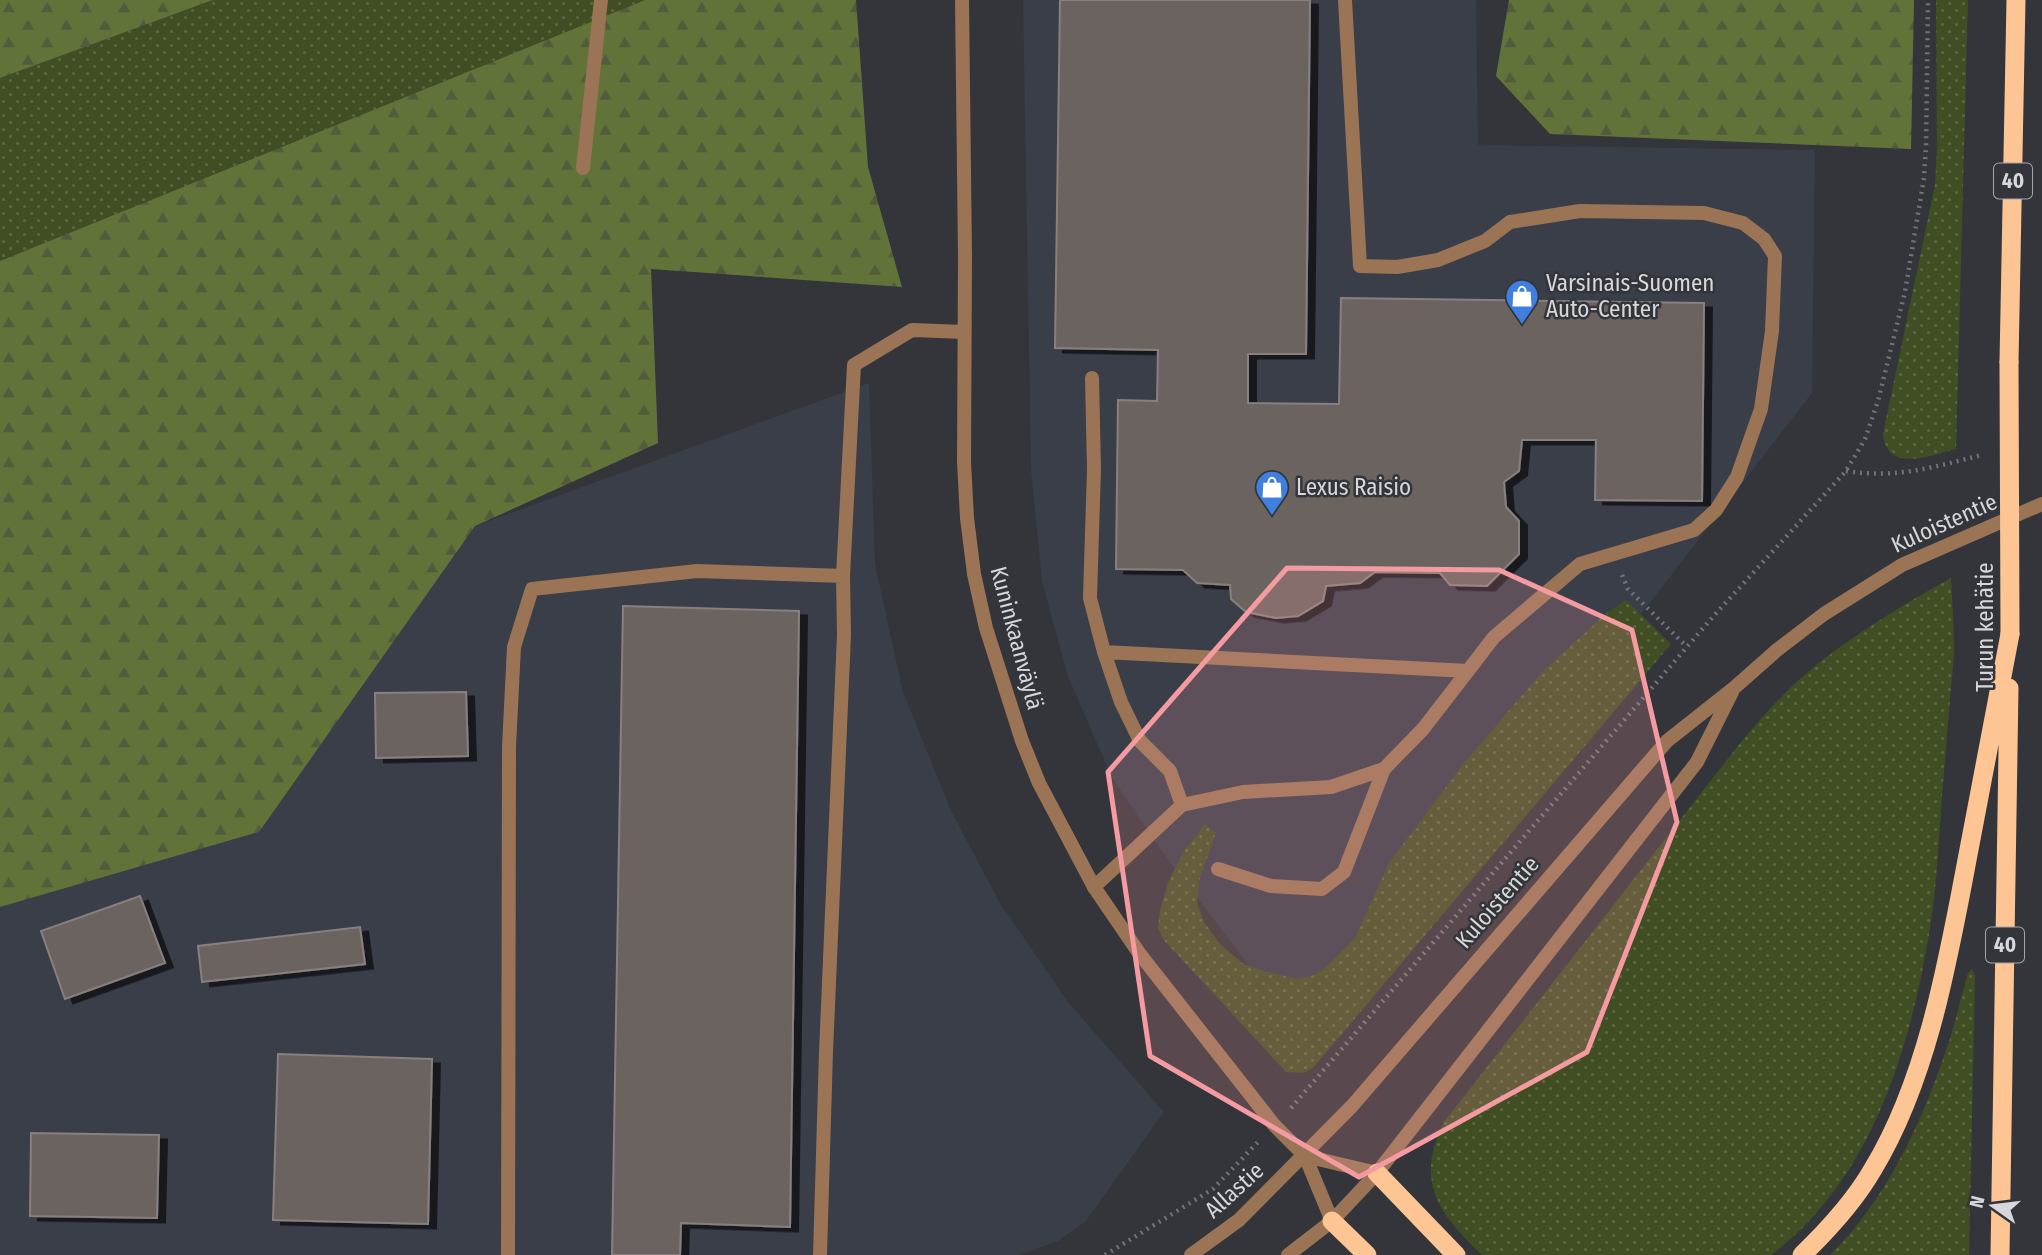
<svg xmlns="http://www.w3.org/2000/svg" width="2042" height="1255" font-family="'Fira Sans Condensed',sans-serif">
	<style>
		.built { fill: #393e49 }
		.green { fill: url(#green-dots) }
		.forest { fill: url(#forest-firs) }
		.building { fill: #6a6361; stroke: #88807e; stroke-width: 2; filter: url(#shadow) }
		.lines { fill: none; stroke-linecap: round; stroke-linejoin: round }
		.path { stroke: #717378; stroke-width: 4.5; stroke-dasharray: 2 5; stroke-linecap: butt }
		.service { stroke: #9a7455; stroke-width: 14 }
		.tertiary { stroke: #9a7455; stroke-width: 14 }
		.trunk { stroke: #fec594; stroke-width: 19 }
		.trunk-bridge { stroke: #fec594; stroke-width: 19 }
		.marked { fill: #f49aa1; fill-opacity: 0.2; stroke: #f49aa1; stroke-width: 5; stroke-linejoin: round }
		.labels { text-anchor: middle; stroke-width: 5; stroke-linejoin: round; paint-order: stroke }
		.shield { fill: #33353a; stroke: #a5a6ab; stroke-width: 2 }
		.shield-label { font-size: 21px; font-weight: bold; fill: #d6d7db }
		.poi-label { font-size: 23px; fill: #d6d7db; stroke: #33353a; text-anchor: start }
		.street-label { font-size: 23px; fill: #d6d7db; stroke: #33353a }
	</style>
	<defs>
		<pattern id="green-dots" width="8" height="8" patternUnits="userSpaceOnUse" patternTransform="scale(1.75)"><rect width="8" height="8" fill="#414e23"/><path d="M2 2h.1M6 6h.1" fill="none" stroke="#5c6742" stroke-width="1.8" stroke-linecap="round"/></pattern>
		<pattern id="forest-firs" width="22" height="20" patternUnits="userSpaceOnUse" patternTransform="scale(1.75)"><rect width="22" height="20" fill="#617339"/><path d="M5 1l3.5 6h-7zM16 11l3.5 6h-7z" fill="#525c3d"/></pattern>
		<filter id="shadow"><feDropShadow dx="8" dy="4.5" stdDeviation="0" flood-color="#0009"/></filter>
	</defs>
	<rect width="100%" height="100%" fill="#33353a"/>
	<!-- built -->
	<path class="built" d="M1023,0H1476L1478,145L1815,150L1812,393L1370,965L1280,1006L1160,849L1111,776L1067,674L1042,581L1031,470Z
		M869,383L875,564L903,692L952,813L1000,903L1068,1002L1164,1112L1086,1221L1058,1241L1019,1255H0V907L259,832L475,526Z"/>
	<!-- green -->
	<path class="green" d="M213,0H645L0,261V78Z
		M1936,0H1968L1956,449C1932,455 1887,474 1883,434L1935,185L1937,149Z
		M1951,578C1952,601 1954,624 1954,647C1954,664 1951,682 1950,700C1947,732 1945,763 1942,795C1939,839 1937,884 1930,928C1911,1046 1872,1180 1771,1255H1482C1439,1214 1414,1182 1444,1122L1741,742C1762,717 1783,693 1808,672C1852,635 1901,606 1951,578Z
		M1626,600L1671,644L1313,1068L1304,1073L1286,1072L1163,939L1158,928L1160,910L1169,880L1184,851L1205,824L1216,833L1200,878L1197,903L1204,922L1219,943L1242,963L1260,970L1297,979L1311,976L1324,969L1355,938L1389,863L1464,763L1543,671L1609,611Z
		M1972,969L1975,976L1969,1255H1830C1884,1202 1920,1127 1944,1056C1954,1029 1960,1001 1968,973Z"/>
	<!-- forest -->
	<path class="forest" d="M0,0H213L0,78Z
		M645,0H856L868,167L902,287L651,269L658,443L475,526L259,832L0,907V261Z
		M1509,0H1914L1911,149L1550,134L1496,76Z"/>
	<!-- building -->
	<path class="building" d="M1060,0H1310L1306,354H1248V403L1339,404L1341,298L1704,303L1702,501L1595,500L1596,440H1522L1519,471L1504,482L1506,507L1519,521V554L1487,586L1450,585L1440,573L1375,572L1360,583L1326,586L1323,601L1298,616L1276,618L1246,612L1231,599L1230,585L1197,583L1183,570L1116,569L1118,400L1157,401L1158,350L1055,348Z
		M623,606L799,611L790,1227L681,1223L680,1255H612Z
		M466,692L468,756L376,758L375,693Z
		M140,896L165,963L65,999L41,931Z
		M360,927L365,964L202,982L198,946Z
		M278,1054L432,1059L428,1224L273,1220Z
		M31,1133L159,1135L157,1218L30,1216Z"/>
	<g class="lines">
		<!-- path -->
		<path class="path" d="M1846,471C1897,479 1933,467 1982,455
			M1622,575L1628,589L1687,647
			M1291,1108L1711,619L1846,471L1865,439L1878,401L1905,292L1924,178L1926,147L1928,0
			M1105,1255L1213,1189L1258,1142"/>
		<!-- service -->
		<path class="service" d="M583,168L601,0
			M1092,378L1094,469L1090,598L1104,652L1121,702L1140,741L1170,771L1182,805L1243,792L1331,787L1384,769L1423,729L1494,637L1580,564L1694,530L1716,510L1737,477L1761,409L1772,331L1775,256L1764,239L1743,223L1704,213L1580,211L1510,222L1485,241L1438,260L1397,267L1360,266L1345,0
			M843,576L854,365L912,330L964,332
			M1104,652L1468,671
			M1218,869L1271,886L1322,889L1344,872L1384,769
			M1094,887L1182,805
			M508,1255L509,747L514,647L532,589L697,571L843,576L844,635L826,1052L820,1255"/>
		<!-- tertiary -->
		<path class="tertiary" d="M962,0L965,256L964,462L967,518L974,574L986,628L1022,741L1039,783L1094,887L1139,953L1274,1125L1305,1156L1332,1221
			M1305,1156L1377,1173
			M1191,1255L1239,1220L1352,1106L1667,741L1734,688L1777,650L1824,614L1902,565L2042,504
			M1288,1255L1332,1221L1377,1173L1697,762L1732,692"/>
		<!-- trunk -->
		<path class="trunk" d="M2009,362L2016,0
			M1377,1173L1456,1255
			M1332,1221L1367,1255
			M1802,1255C1829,1229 1854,1202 1873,1169C1927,1080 1948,961 1967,860C1981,784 1996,709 2010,634
			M2000,1255L2009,688"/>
		<!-- trunk-bridge -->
		<path class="trunk-bridge" d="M2009,362L2010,634"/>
	</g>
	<!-- marked area -->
	<path class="marked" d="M1287,568L1499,570L1632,630L1677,822L1587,1052L1359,1177L1150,1056L1108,772Z"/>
	<!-- icons -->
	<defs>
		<symbol id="shop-pin" viewBox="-11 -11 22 30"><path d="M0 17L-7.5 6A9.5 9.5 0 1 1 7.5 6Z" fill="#3f7fe0" stroke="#33353a"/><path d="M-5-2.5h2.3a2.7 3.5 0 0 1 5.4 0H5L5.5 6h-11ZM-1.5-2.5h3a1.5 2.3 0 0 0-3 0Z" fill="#fff"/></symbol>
	</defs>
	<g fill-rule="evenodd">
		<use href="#shop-pin" x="1503" y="277" width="38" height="52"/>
		<use href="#shop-pin" x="1253" y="468" width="38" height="52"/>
	</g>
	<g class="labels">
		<!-- shield labels -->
		<g class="shield">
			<rect x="1994" y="163.5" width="38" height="35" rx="5"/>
			<rect x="1986" y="927.5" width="38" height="35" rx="5"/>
		</g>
		<g class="shield-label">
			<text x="2013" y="188">40</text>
			<text x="2005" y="952">40</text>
		</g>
		<!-- poi labels -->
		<g class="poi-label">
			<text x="1546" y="291">Varsinais-Suomen<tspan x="1546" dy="26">Auto-Center</tspan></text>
			<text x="1296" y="495">Lexus Raisio</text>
		</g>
		<!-- street labels -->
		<g class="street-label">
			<text transform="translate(1944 523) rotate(-24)" y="8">Kuloistentie</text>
			<text transform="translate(1985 627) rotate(-90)" y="8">Turun kehätie</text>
			<text transform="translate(1017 638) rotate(75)" y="8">Kuninkaanväylä</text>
			<text transform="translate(1497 902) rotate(-49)" y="8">Kuloistentie</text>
			<text transform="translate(1234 1190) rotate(-42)" y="8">Allastie</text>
		</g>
	</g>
	<!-- north arrow -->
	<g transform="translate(1993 1206) rotate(284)" stroke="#33353a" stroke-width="5" paint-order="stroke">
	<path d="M0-5L12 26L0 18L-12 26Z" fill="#d6d7db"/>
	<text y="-10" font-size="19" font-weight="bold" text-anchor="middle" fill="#d6d7db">N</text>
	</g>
</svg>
